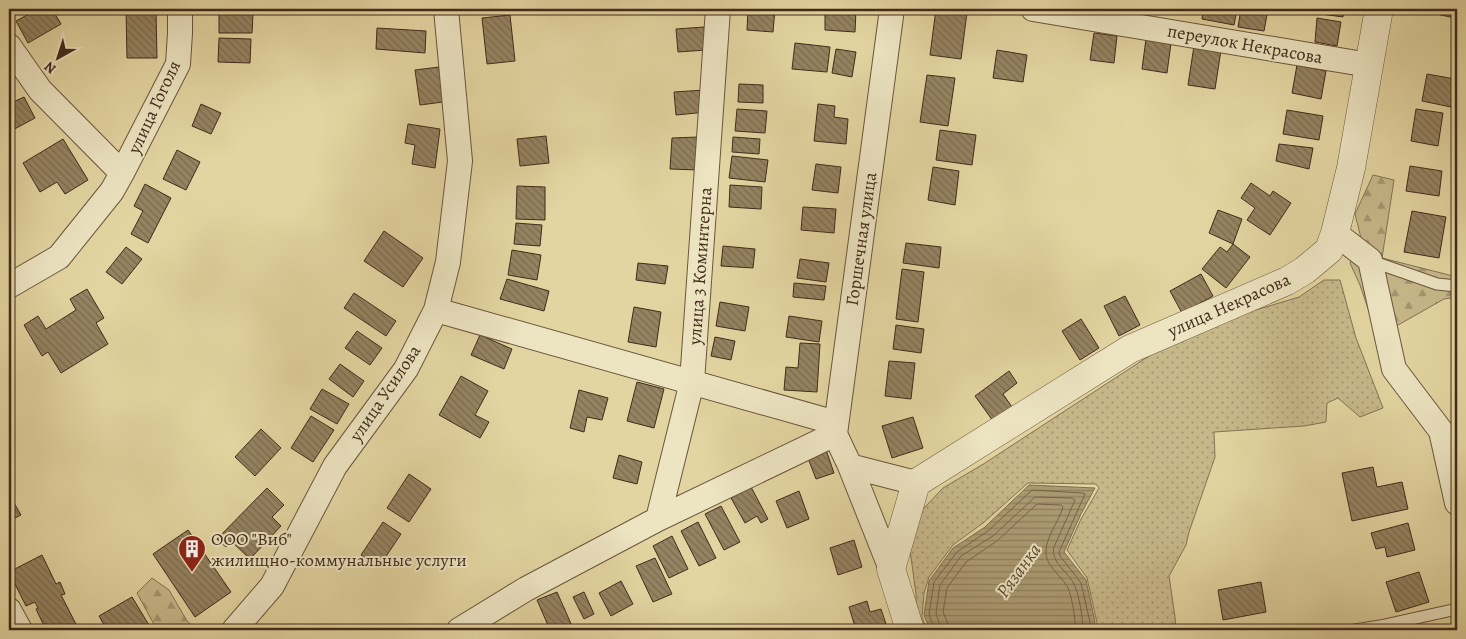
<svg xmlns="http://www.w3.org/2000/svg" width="1466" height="639" font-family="Alegreya,serif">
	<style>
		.grass { fill: url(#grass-dots); stroke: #847252 }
		.forest { fill: url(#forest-firs); stroke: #847252 }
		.water { fill: url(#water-rules); stroke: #816e50 }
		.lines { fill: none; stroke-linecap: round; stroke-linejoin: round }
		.shore { stroke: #766347; stroke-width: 1 }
		.building { fill: url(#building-back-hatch); stroke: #412b1b }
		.service-casing { stroke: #6a563c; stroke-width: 13 }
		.minor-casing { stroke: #6a563c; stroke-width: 26 }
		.tertiary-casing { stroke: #6a563c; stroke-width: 29 }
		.service { stroke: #ede4c2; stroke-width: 11 }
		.minor { stroke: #ede4c2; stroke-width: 24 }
		.tertiary { stroke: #ede4c2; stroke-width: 28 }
		.labels { text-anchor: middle; stroke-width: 4; stroke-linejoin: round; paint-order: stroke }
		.street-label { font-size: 18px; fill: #412b1b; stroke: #ede4c2 }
		.poi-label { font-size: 18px; fill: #412b1b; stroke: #ede4c2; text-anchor: start }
		.water-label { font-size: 19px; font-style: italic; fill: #5c4731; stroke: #ede4c2 }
	</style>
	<defs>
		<pattern id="grass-dots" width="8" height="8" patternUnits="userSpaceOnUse" patternTransform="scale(1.25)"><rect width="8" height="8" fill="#c7b88a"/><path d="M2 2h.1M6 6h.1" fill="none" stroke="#a39670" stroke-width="1.8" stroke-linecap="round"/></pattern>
		<pattern id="forest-firs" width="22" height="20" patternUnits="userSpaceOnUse" patternTransform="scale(1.25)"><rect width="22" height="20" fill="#c7b88a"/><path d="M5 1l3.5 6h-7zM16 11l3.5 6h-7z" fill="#a39670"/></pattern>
		<pattern id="water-rules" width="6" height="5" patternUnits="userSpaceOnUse" patternTransform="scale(1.25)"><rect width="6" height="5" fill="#ac9b73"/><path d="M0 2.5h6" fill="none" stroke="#8e7f5e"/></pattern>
		<pattern id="building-back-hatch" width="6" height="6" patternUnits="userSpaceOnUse" patternTransform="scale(1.25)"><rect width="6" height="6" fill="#958361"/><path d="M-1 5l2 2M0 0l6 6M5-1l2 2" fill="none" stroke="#7b6b4f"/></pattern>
	</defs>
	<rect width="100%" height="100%" fill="#e3d5a1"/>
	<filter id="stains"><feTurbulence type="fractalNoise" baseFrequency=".004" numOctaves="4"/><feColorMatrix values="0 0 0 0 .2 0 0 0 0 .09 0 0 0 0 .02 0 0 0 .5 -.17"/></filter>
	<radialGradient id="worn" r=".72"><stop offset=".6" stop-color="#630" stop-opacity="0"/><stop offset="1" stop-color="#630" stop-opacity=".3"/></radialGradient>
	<!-- grass -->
	<path class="grass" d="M1324,280H1340L1356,338L1383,408L1360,417L1338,398L1327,403L1326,422L1304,426L1214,432L1215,457L1189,532L1186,545L1169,576L1175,617L1176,630H1096L1097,623L1087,578L1067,550L1081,519L1099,488L1096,484L1028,483L983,523L953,545L929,577L924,593L922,617L927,630H916V594L910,550L909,524L943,488L985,463L1172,341L1226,319L1299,297Z"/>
	<!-- forest -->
	<path class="forest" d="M1373,175L1394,180L1382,258L1457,277V297L1444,299L1384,333L1375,329L1360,285L1350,263L1362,242L1355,214Z
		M152,578L169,590L187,621L197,630H157L137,593Z"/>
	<!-- water -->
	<path class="water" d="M1029,485L1095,488L1081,514L1064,552L1086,580L1095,622L1094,630H930L924,615L929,581L953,548L985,527Z"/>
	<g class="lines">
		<!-- shore -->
		<path class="shore" d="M934,630L929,614L934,582L957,552L988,531L1032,490L1083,493L1085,494L1059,552L1060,556L1081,583L1090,622L1089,630
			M941,630L936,613L940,585L961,556L993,536L1035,497L1072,498L1075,500L1054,547C1050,562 1068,572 1074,584C1079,593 1083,620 1083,630
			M948,630V624L943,612L947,588L966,562L997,541L1037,504L1061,505L1063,507C1059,521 1046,537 1046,551C1045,566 1062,576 1068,588C1072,597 1076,620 1075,630"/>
	</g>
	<!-- building -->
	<path class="building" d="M38,9H52L61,24L28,43L16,21Z
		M126,9H156L157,58H127Z
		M748,9H775L773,32L747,30Z
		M825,9L856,10L855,32L825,30Z
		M936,9L967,12L961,59L930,55Z
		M1133,9H1155L1154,13Z
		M1203,9H1237L1234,25L1202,19Z
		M1241,9H1268L1264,31L1238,27Z
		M1315,9H1344L1343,17L1314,13Z
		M1437,9H1457L1455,18L1436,14Z
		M219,13L253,14L252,33H219Z
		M510,15L515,61L487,64L482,18Z
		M1317,18L1341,22L1337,46L1315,42Z
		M704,27L706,50L678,52L676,29Z
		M377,28L426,31L425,53L376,49Z
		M1094,33L1117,36L1114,63L1090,60Z
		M219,38L251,39L250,63L218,62Z
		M1146,39L1171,43L1167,73L1142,69Z
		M1457,42V71L1451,70Z
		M795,43L830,47L827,72L792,69Z
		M1194,46L1221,50L1215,89L1188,85Z
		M836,49L856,52L852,77L832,73Z
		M997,50L1027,55L1023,82L993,78Z
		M1297,65L1326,71L1321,99L1292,93Z
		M439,67L443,102L420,105L415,70Z
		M1427,74L1455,79L1451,107L1422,101Z
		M927,75L955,78L948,126L920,122Z
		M739,84L763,85V103L738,102Z
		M705,90L707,112L676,115L674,92Z
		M24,97L35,118L9,132V104Z
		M201,104L221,113L211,134L192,126Z
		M818,104L835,106L834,117L848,119L846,144L814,141Z
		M737,109L767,111L765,133L735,131Z
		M1416,109L1443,113L1438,146L1411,141Z
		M1287,110L1323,116L1319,140L1283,134Z
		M408,124L440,129L435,168L412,164L415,145L405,143Z
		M940,130L976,135L972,165L936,160Z
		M546,136L549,163L520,166L517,139Z
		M698,137V170L670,169L672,138Z
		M733,137L760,139L759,154L732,152Z
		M63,139L88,180L65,194L57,182L40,192L23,163Z
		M1279,144L1313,148L1309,169L1276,161Z
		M177,150L200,162L186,190L163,179Z
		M732,156L768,160L765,182L729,178Z
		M816,164L841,167L838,193L812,190Z
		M1410,166L1442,171L1439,196L1406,191Z
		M933,167L959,171L955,205L928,200Z
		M1251,183L1270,196L1273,191L1291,203L1270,235L1247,220L1255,208L1241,198Z
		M145,184L171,198L148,243L131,234L143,211L134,206Z
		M730,185L762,187L761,209L729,207Z
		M517,186L545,187V220L516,219Z
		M803,207L836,209L834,233L801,230Z
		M1218,210L1242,219L1233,244L1209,233Z
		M1412,211L1446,217L1439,258L1404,252Z
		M516,223L542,225L540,246L514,244Z
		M384,231L423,258L403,287L364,261Z
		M906,243L941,247L939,268L903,263Z
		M1233,244L1250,257L1226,288L1202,269L1220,247L1227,252Z
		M723,246L755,249L753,268L721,266Z
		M126,247L142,259L122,284L106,272Z
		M512,250L541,255L537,280L508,275Z
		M800,259L829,263L826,282L797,278Z
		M638,263L668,266L665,284L636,280Z
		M902,269L924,272L918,322L896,319Z
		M1201,274L1213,296L1182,313L1170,291Z
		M507,279L549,291L544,311L500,299Z
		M794,283L826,286L824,300L793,297Z
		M87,289L104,318L96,323L108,344L61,373L48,352L42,356L24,325L38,316L46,329L76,310L70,299Z
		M354,293L396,321L386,336L344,308Z
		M1125,296L1140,325L1119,336L1104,306Z
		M720,302L749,307L745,331L716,326Z
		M634,307L661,312L656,347L628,342Z
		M789,316L822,321L819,342L786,337Z
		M1081,319L1099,348L1080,360L1062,331Z
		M896,325L924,329L921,353L893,349Z
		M357,331L382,348L370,365L345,348Z
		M480,335L512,349L504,369L471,355Z
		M715,337L735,341L731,360L711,356Z
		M800,343L820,344L817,392L784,390L786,367L798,368Z
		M889,361L915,363L911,399L885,396Z
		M340,364L364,381L353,397L329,379Z
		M1009,371L1017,383L1003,394L1012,407L993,421L975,396Z
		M461,376L488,391L475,415L489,422L480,438L439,415Z
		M637,382L664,389L654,428L627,421Z
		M322,389L349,404L337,424L310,409Z
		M579,390L608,398L602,420L587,417L584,432L570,428Z
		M311,416L334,430L313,462L291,448Z
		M913,417L923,448L892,458L882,426Z
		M261,429L281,448L255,476L235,457Z
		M825,447L834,473L816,479L806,453Z
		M619,455L642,462L637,484L613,478Z
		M1373,467L1377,487L1402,482L1408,509L1352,521L1342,473Z
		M409,474L431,489L409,522L387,508Z
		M751,487L768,519L761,523L757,516L745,523L731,498Z
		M267,488L284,505L272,517L281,526L250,559L231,541L226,547L217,539Z
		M799,491L809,519L787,528L776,501Z
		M9,494L21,515L9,521Z
		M721,506L740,542L724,550L705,514Z
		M383,522L401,534L379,567L361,555Z
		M698,522L716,558L699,566L681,531Z
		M1408,523L1415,550L1387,557L1385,547L1376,549L1371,533Z
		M188,530L231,592L195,617L153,554Z
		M672,536L688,569L669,578L653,546Z
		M854,540L862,567L838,575L830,548Z
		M42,555L56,584L60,582L65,594L61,595L79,630H46L36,609L38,608L35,602L26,606L9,572Z
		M655,558L672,594L653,602L636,566Z
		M1419,572L1429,602L1396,612L1386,582Z
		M621,581L633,604L611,616L599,593Z
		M1261,582L1266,612L1223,620L1218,590Z
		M557,592L572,626L562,630H550L537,600Z
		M584,592L594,614L584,619L573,597Z
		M132,597L152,630H107L99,616Z
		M867,601L870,612L881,609L888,630H856L849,607Z"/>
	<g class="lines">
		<defs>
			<path id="service" d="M1371,261L1437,284L1457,286
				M1355,630L1380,626L1457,609"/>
			<path id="minor" d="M1033,9L1369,65
				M9,46L40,90L122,173
				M1335,233L1370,260L1394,369L1441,431L1457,503
				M9,286L59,257L112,191L122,173L178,64L180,33V9
				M436,310L836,423
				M850,466L916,483
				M658,519L692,382L718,9
				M891,569L850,466L835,434L892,9
				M9,610L20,630
				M234,630L272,586L335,466L406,369L436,310L448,262L460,161L446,9
				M459,630L526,589L658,519L835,434"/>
			<path id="tertiary" d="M910,630L891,569L916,483L1130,349L1287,281L1305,270L1329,250L1335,233L1351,168L1379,9"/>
		</defs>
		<!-- service casing -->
		<use href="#service" class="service-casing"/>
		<!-- minor casing -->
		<use href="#minor" class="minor-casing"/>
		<!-- tertiary casing -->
		<use href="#tertiary" class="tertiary-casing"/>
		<!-- service -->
		<use href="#service" class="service"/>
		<!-- minor -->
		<use href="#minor" class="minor"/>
		<!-- tertiary -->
		<use href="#tertiary" class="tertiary"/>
	</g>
	<!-- icons -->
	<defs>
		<symbol id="building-pin" viewBox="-11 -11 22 30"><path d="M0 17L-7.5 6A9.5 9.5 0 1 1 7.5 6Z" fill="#8f2418" stroke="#ede4c2"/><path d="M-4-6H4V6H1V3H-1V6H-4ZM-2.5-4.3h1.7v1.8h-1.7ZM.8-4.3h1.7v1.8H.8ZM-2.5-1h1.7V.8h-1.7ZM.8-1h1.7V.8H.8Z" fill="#fff"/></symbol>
	</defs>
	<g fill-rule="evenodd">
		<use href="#building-pin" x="176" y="533" width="32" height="43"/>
	</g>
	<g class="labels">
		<!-- street labels -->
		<g class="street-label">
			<text transform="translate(1245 44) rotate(10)" y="6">переулок Некрасова</text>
			<text transform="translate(154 107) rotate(-65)" y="6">улица Гоголя</text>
			<text transform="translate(861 239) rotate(-82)" y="6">Горшечная улица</text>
			<text transform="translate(700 266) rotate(-86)" y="6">улица 3 Коминтерна</text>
			<text transform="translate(1229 305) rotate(-24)" y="6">улица Некрасова</text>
			<text transform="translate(385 393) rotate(-56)" y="6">улица Усилова</text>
		</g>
		<!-- poi labels -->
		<g class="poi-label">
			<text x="211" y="545">ООО "Виб"<tspan x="211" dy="21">жилищно-коммунальные услуги</tspan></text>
		</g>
		<!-- water labels -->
		<g class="water-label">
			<text transform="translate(1018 570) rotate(-54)" y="7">Рязанка</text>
		</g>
	</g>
	<!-- margin -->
	<rect width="1466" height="639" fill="none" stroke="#e3d5a1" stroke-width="30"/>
	<rect x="10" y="10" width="1446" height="619" fill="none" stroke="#412b1b" stroke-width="2.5"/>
	<rect x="15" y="15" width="1436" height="609" fill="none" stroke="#412b1b"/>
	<!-- north arrow -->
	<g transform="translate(58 58) rotate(219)" stroke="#ede4c2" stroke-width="4" paint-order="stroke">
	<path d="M0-4L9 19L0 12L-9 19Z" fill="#412b1b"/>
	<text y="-8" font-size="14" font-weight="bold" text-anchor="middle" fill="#412b1b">N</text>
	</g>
	<rect width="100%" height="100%" filter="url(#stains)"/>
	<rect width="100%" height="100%" fill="url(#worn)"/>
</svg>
